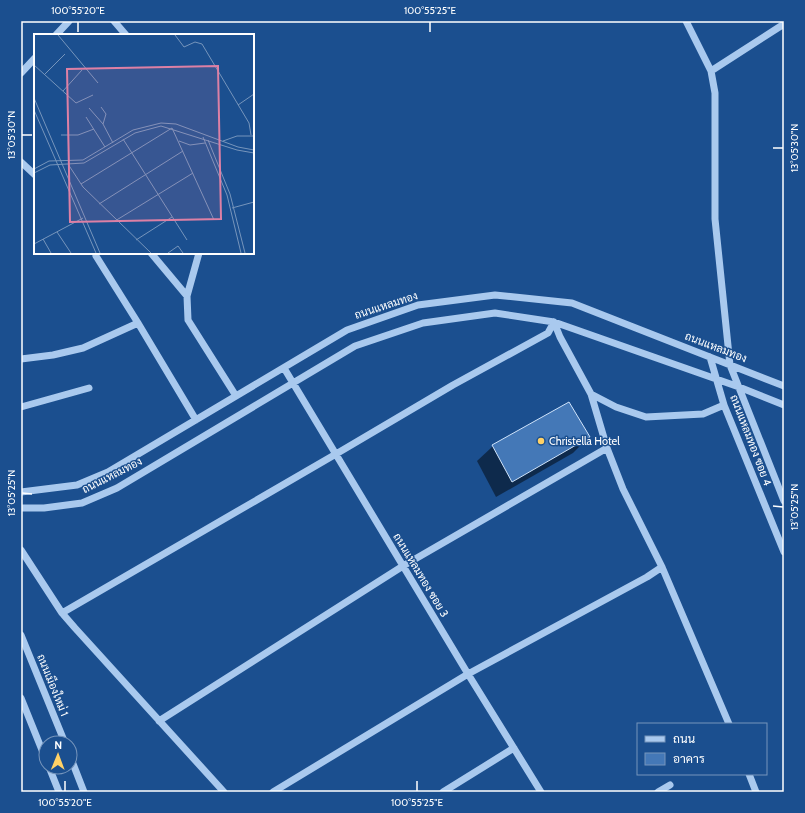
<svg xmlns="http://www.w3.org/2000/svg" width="805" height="813" font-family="Cabin,Sarabun,sans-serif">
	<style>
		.shadow { fill: #0007 }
		.building { fill: #4478b7; stroke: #cfe3fa }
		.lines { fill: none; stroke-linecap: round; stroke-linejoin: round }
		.minor { stroke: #a9c9ee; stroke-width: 7 }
		.ticks { fill: none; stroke: #fff; stroke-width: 1.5 }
		.poi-dot { fill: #ffd166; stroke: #1b4f8f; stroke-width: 1.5 }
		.labels { text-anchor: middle; stroke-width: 3; stroke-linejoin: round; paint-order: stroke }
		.street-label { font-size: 11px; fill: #fff; stroke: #1b4f8f }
		.poi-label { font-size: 11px; fill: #fff; stroke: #1b4f8f; text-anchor: start }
		.inset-road { fill: none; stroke: #7695bc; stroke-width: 1 }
		.view { fill: #dd80a5; fill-opacity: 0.15; stroke: #dd80a5; stroke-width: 2 }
		.inset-edge { fill: none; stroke: #fff; stroke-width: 2 }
		.neatline { fill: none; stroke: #fff; stroke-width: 1.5 }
		.ticks-label { font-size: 10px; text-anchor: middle; fill: #fff }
	</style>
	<rect width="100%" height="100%" fill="#1b4f8f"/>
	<!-- shadow -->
	<path class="shadow" d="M589,437L573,453L496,497L477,461L493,446Z"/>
	<!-- building -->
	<path class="building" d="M569,402L590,437L512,482L492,445Z"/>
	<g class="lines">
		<!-- minor -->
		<path class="minor" d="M114,21L126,35
			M686,21L711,71L715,93V219L730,365L784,501
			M56,35L69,21
			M711,71L784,24
			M21,73L35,58
			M21,162L35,175
			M151,253L187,296L188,320L236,396
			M96,256L138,323L196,420
			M187,296L199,253
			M554,322L560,337L591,394L607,448L623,489L662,567L729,724
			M710,357L724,405L784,552
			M21,359L53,355L83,348L138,323
			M284,368L468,674L541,792
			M591,394L616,407L646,417L703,414L724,405
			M21,407L89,388
			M21,492L77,485L108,472L347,330L418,305L495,295L572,303L784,386
			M21,508H44L82,503L117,488L355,346L423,323L495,313L554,322L739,387L784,405
			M21,550L62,613L75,628L224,792
			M62,613L336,454L453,385L548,333L554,322
			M21,635L65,743
			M21,698L46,760
			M159,721L403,566L607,448
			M70,756L84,792
			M49,767L59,792
			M749,774L756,792
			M273,792L468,674L647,577L662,567
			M443,792L514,748
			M658,792L670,785"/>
	</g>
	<!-- ticks -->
	<path class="ticks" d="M78,32V22M430,32V22M22,135H32M773,148H783M22,493L32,494M773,506L783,507M65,791V781M417,791V781"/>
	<!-- markers -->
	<circle class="poi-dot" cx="541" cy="441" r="4"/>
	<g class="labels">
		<!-- street labels -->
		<g class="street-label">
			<text transform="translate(386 305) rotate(-18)" y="4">ถนนแหลมทอง</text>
			<text transform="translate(716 347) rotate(21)" y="4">ถนนแหลมทอง</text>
			<text transform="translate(751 440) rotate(69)" y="4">ถนนแหลมทอง ซอย 4</text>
			<text transform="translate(112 475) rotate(-27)" y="4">ถนนแหลมทอง</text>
			<text transform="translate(421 575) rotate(59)" y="4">ถนนแหลมทอง ซอย 3</text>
			<text transform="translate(53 685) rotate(68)" y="4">ถนนเมืองใหม่ 1</text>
		</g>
		<!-- poi labels -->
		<g class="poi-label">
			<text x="549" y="445">Christella Hotel</text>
		</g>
	</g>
	<!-- overview -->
	<g transform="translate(34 34)">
		<rect width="220" height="220" fill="#1b4f8f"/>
		<path class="inset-road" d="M24,1L64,49M141,1L150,13L161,8L168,10L215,89L217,101M0,31L42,69L59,61M11,40L31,20M29,57L48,36M0,64L66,219M204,71L220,60M67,73L72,80L69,90M55,74L69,90L79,109M0,76L62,219M52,83L71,113M27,101H44L60,95M169,103L193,161L207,219M89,105L153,206M174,106L196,160L211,219M145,107L156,111L171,109M189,107L203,102H220M34,130L49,153L117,219M0,135L15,127L49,126L99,96L127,89L142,90L204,113L220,116M0,139L16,131L50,129L101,99L127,92L203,116L220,119M47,150L138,94L180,186M65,170L149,117M198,174L220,168M81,187L159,139M23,198L37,219M9,205L17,219M102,206L138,183M0,210L49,184M134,219L144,212L149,219"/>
		<path class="view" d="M184,32L187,185L36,188L33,35Z"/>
		<rect width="220" height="220" class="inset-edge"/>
	</g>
	<!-- border -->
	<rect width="805" height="813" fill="none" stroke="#1b4f8f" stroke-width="44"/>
	<!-- legend -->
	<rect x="637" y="723" width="130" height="52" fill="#1b4f8f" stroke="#7695bc"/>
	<rect x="645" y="736" width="20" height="6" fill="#a9c9ee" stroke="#7695bc"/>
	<text x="673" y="743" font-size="12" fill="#ffffff">ถนน</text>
	<rect x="645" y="753" width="20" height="12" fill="#4478b7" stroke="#7695bc"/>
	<text x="673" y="763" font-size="12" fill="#ffffff">อาคาร</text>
	<!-- north arrow -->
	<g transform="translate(58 755) rotate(1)"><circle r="19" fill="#1b4f8f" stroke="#7695bc"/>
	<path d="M0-3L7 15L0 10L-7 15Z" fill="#ffd166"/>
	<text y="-6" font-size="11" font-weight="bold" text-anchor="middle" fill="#ffffff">N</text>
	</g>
	<rect x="22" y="22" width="761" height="769" class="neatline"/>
	<g class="ticks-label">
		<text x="78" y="14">100°55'20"E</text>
		<text x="430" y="14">100°55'25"E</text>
		<text transform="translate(11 135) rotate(-90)" y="4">13°05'30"N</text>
		<text transform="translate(794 148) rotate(-90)" y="4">13°05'30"N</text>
		<text transform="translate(11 493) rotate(-90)" y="4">13°05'25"N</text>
		<text transform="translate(794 507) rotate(-90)" y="4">13°05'25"N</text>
		<text x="65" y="806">100°55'20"E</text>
		<text x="417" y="806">100°55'25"E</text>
	</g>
</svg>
